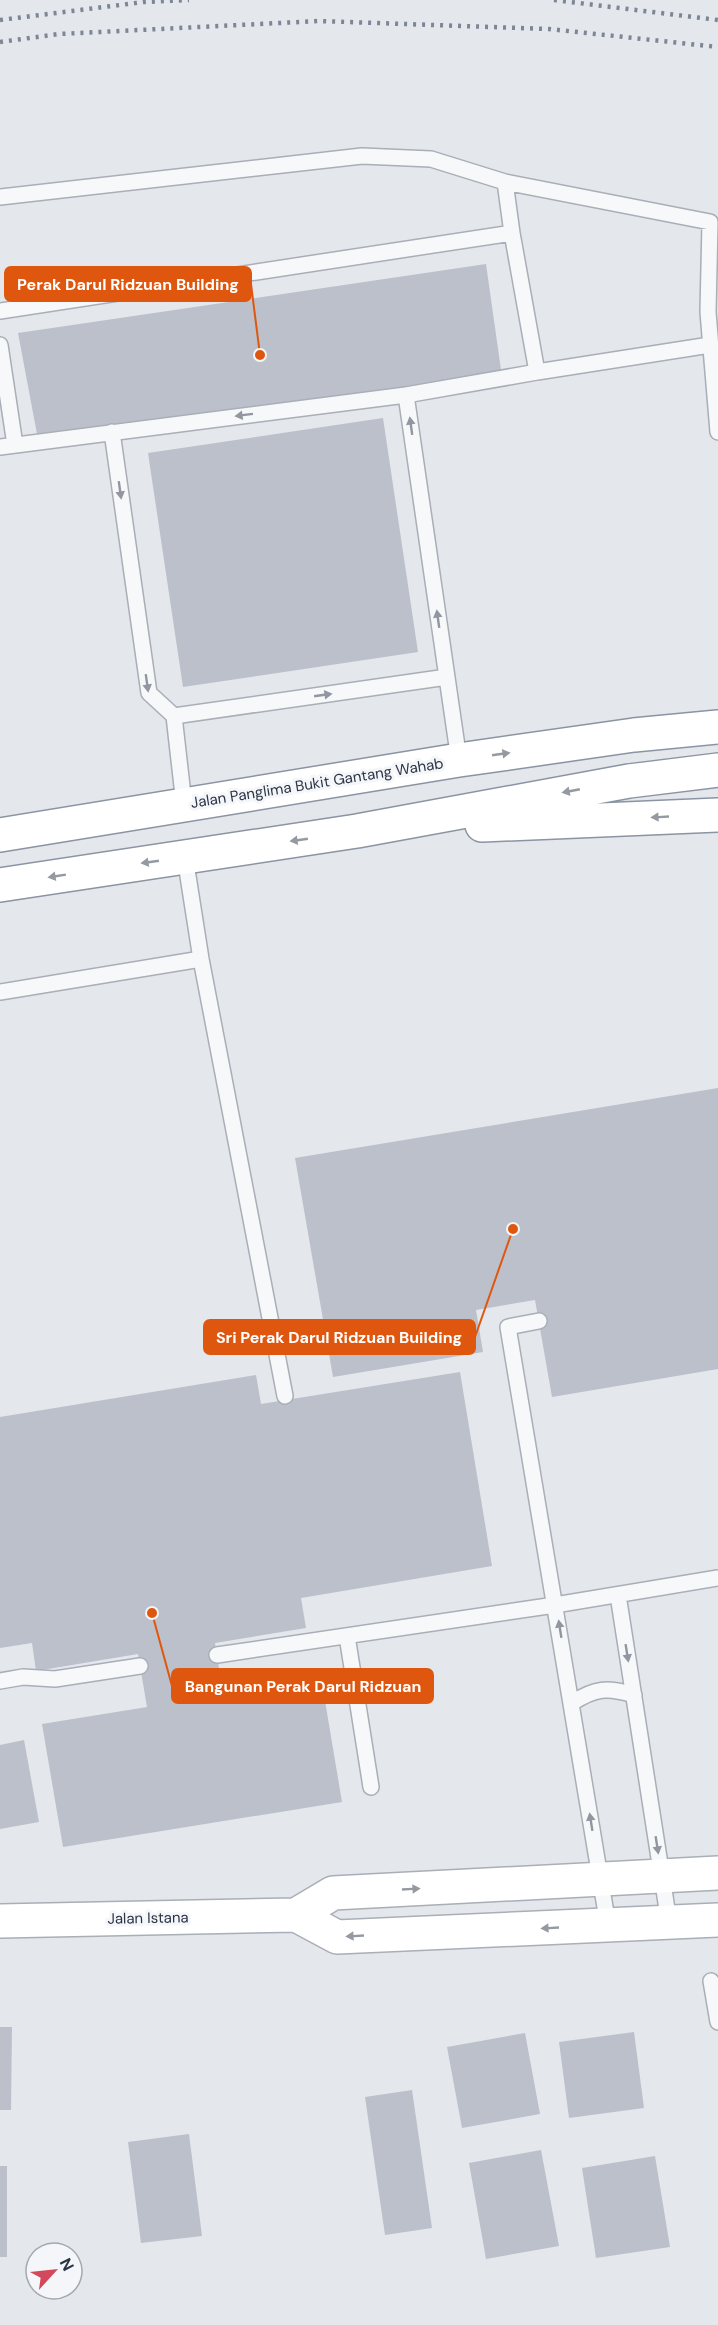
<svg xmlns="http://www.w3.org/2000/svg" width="718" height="2325" font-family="'DM Sans',sans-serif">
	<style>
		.building { fill: #bbc0ca }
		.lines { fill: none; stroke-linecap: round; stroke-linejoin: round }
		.service-casing { stroke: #a9aeb7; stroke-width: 18 }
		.secondary-casing { stroke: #a9aeb7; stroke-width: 36 }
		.trunk-casing { stroke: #8b94a3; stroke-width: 36 }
		.service { stroke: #f7f8fa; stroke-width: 15 }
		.secondary { stroke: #fff; stroke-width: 33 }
		.trunk { stroke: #fff; stroke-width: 33 }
		.rail { stroke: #7d8696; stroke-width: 4.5; stroke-dasharray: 3 6; stroke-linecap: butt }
		.oneway { fill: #9196a0 }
		.oneway2 { fill: #959aa2 }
		.labels { text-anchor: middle; stroke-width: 6; stroke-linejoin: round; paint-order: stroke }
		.street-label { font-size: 15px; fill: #2b3445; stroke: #f4f6f9 }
		.leader { fill: none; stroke: #df570f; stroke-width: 2 }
		.callout-dot { fill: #df570f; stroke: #f4f6f9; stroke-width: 2 }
		.callout { fill: #df570f; stroke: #df570f; stroke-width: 2 }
		.callout-label { font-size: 16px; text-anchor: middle; font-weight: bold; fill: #fff }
	</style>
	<rect width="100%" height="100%" fill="#e4e7ec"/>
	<!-- building -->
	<path class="building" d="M486,264L502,377L37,434L18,333Z
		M383,418L418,652L183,687L148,453Z
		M718,1088V1369L552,1397L535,1300L476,1310L483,1352L333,1377L295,1158Z
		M460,1372L492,1566L301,1598L306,1628L215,1643L223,1693L321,1677L342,1802L63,1847L42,1724L147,1707L138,1654L36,1671L32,1643L0,1648V1417L256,1375L261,1404Z
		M24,1740L39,1822L0,1829V1745Z
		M0,2027H12L11,2110H0Z
		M634,2032L644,2108L569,2118L559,2042Z
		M525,2033L540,2114L462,2128L447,2047Z
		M412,2090L432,2228L385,2235L365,2097Z
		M189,2134L202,2236L141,2243L128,2142Z
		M541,2150L559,2246L486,2259L469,2163Z
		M655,2156L670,2247L596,2258L582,2168Z
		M0,2166H7V2257H0Z"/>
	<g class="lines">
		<defs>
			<path id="service" d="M0,197L362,156L431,159L505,182L710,222L708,312L718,432
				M0,311L512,233L505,182
				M0,345L15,445
				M537,372L710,345
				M406,395L537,372L512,233
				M112,432L149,693L174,716L447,677
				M0,447L406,395L459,760
				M174,716L184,804
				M185,857L201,959L285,1396
				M0,992L201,959
				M539,1321L508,1327L608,1925
				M618,1595L669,1922
				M347,1636L371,1787
				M217,1655L555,1605L718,1578
				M0,1681L23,1677L55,1679L140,1666
				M572,1703C595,1688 607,1687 634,1695
				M711,1981L718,2022"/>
			<path id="secondary" d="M296,1915L337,1937L718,1920
				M0,1921L296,1915L333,1893L718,1873"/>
			<path id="trunk" d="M482,825L718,815
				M0,835L459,760L634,735L718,727
				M0,885L357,831L629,781L718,770"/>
		</defs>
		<!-- service casing -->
		<use href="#service" class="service-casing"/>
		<!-- secondary casing -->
		<use href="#secondary" class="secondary-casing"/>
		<!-- trunk casing -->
		<use href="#trunk" class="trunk-casing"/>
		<!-- service -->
		<use href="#service" class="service"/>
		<!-- secondary -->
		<use href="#secondary" class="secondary"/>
		<!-- trunk -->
		<use href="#trunk" class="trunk"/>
		<!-- rail -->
		<path class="rail" d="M554,0L718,20
			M0,20L144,2L189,0
			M0,42L59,34L319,21L549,29L718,47"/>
	</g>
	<!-- one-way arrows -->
	<defs><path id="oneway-solid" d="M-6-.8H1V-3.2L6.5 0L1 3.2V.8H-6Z" transform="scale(1.5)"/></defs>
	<g class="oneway">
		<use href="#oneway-solid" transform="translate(244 415) rotate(173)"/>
		<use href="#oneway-solid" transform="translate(411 426) rotate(-98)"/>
		<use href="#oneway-solid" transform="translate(120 490) rotate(82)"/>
		<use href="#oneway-solid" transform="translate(438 619) rotate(-98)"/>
		<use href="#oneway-solid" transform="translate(147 683) rotate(82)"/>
		<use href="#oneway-solid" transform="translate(323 695) rotate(-8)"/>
		<use href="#oneway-solid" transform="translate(560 1629) rotate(-99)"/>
		<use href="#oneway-solid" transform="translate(627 1653) rotate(81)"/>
		<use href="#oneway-solid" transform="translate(591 1822) rotate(-99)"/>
		<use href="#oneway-solid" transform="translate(657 1845) rotate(81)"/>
	</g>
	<g class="oneway2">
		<use href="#oneway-solid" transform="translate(501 754) rotate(-8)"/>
		<use href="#oneway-solid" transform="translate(571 791) rotate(169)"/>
		<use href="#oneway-solid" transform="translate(660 817) rotate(177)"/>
		<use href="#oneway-solid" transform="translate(299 840) rotate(172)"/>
		<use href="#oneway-solid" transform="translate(150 862) rotate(172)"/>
		<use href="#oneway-solid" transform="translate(57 876) rotate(171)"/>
		<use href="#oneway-solid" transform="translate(411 1889) rotate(-3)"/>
		<use href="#oneway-solid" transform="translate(550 1928) rotate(177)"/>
		<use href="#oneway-solid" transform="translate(355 1936) rotate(177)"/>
	</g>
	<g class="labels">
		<!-- street labels -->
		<g class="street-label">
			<text transform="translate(317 783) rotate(-9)" y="5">Jalan Panglima Bukit Gantang Wahab</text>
			<text transform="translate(148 1918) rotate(-1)" y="5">Jalan Istana</text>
		</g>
	</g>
	<!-- callouts -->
	<path class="leader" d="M260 355L251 284M513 1229L475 1337M152 1613L172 1686"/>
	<g class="callout-dot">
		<circle cx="260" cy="355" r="6"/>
		<circle cx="513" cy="1229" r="6"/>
		<circle cx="152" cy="1613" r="6"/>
	</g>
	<g class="callout">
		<rect x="5" y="267" width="246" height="34" rx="6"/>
		<rect x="204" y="1320" width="271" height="34" rx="6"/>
		<rect x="172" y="1669" width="261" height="34" rx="6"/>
	</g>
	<g class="callout-label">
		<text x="128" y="290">Perak Darul Ridzuan Building</text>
		<text x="339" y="1343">Sri Perak Darul Ridzuan Building</text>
		<text x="303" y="1692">Bangunan Perak Darul Ridzuan</text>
	</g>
	<!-- north arrow -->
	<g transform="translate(54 2271) rotate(63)"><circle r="28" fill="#f4f6f9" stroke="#a4a8b1" stroke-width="1.5"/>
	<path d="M0-4.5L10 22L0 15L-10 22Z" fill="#d1495b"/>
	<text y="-9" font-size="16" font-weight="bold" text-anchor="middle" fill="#2b3445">N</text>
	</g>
</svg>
